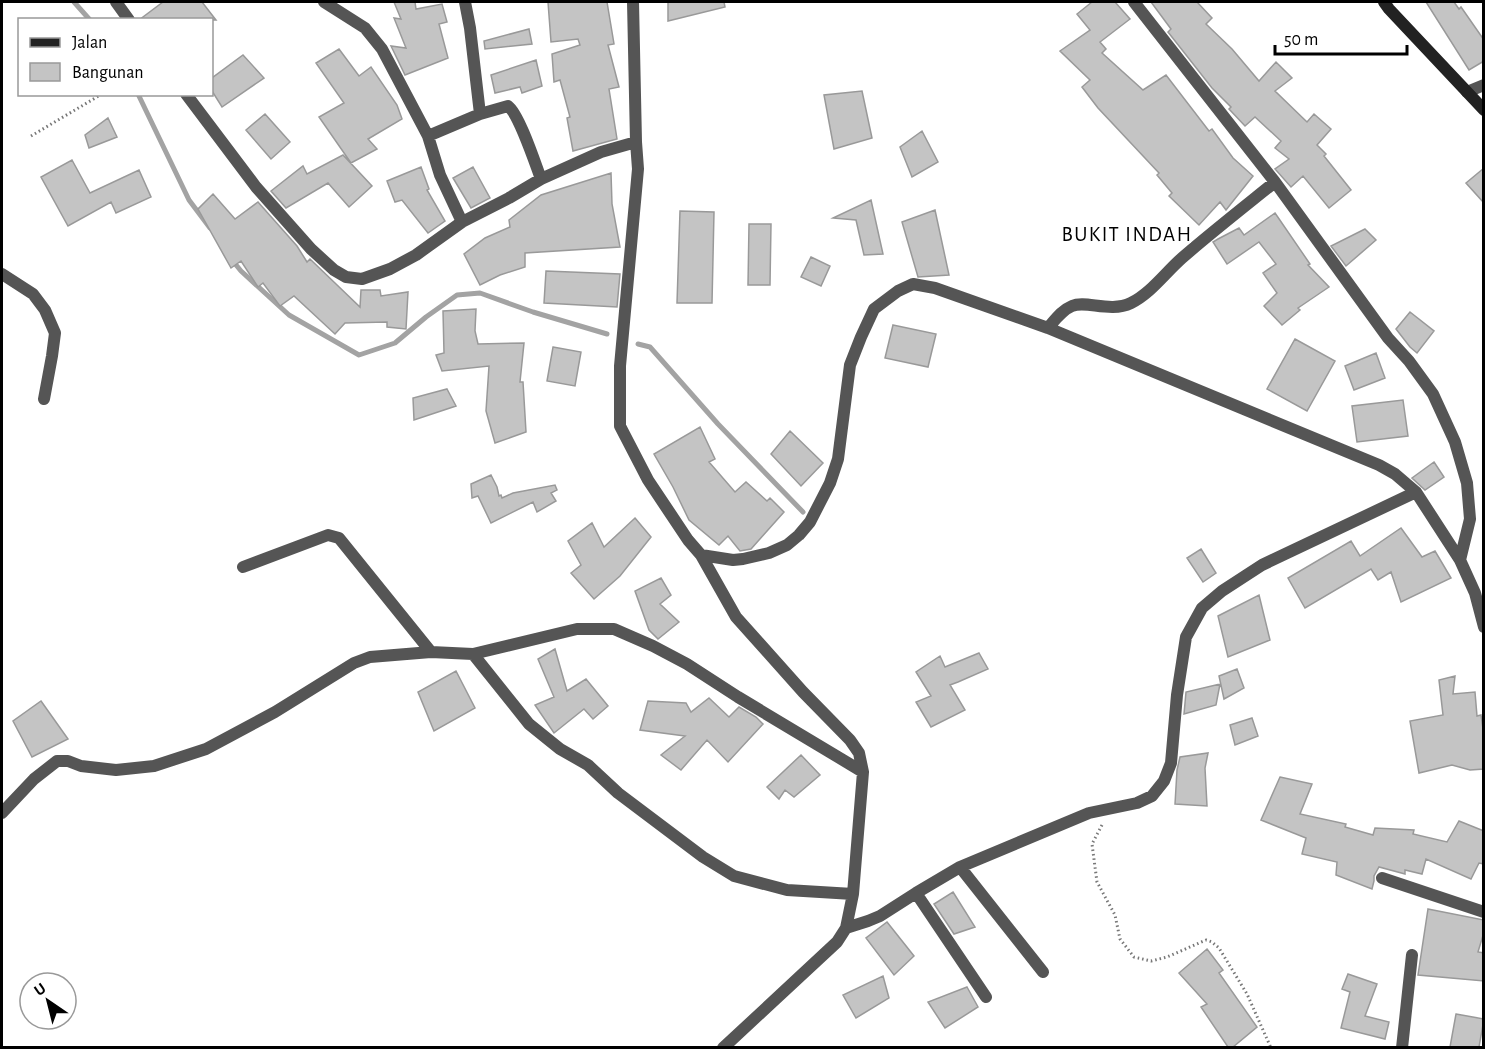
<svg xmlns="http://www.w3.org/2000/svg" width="1485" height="1049" font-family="'Alegreya Sans',sans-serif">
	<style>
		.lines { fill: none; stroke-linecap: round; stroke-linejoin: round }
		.stream { stroke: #a3a3a3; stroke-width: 5 }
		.building { fill: #c4c4c4; stroke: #999; stroke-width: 1.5 }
		.path { stroke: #777; stroke-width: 3; stroke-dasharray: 1.5 3; stroke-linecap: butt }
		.street { stroke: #555; stroke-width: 12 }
		.secondary { stroke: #222; stroke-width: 12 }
		.labels { text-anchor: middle; stroke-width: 4.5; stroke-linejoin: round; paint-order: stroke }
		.quarter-label { font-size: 21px; letter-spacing: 1.5px; fill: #000; stroke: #fff }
	</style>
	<rect width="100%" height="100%" fill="#fff"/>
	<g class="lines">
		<!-- stream -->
		<path class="stream" d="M74,2L90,20
			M138,94L189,200L210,228
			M232,260L241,271L289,315L359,355L395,343L426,317L457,295L480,293L533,312L607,334
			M638,344L650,347L718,424L803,512"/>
	</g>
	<!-- building -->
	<path class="building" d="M163,2H202L216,20H139Z
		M394,2H415L416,9L442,4L447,22L439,24L448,58L405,75L391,46L406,48L394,18L401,19Z
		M548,2H607L614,44L608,45L619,87L609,89L617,139L573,151L567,118L570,117L560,80L554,82L552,54L580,45L578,39L551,42Z
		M668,2H724L725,7L668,21Z
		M1092,2H1115L1130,19L1100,42L1106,49L1102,53L1143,90L1166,75L1209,131L1212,129L1233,158L1253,176L1226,210L1220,202L1199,225L1169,196L1172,193L1157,175L1159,173L1098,108L1082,87L1090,80L1060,51L1090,30L1077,14Z
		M1151,2H1197L1212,18L1206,24L1232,49L1259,81L1276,62L1292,78L1275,91L1307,122L1314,114L1331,129L1317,145L1326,154L1324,156L1351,190L1329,208L1303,176L1291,187L1275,169L1289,159L1275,148L1281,141L1255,117L1245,126L1229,109L1231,107L1212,88L1168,32L1171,29Z
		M1426,2H1454L1459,9L1461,7L1484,40V61L1469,70Z
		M529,29L532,44L485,49L484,41Z
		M339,49L359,76L371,67L397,105L402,119L368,139L377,149L351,163L319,117L344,103L316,63Z
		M243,55L264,78L222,107L212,91V78Z
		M536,60L542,86L522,93L520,87L495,93L491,75Z
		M862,91L872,138L834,149L824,95Z
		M265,114L290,142L271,159L246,130Z
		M108,118L117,137L89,148L85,135Z
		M922,131L938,162L912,177L900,147Z
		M343,155L372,186L349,207L328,183L286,208L271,191L303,166L307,174Z
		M72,160L90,193L139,170L151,197L116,213L111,202L68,226L41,177Z
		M421,167L429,189L427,190L445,221L428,233L402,200L395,202L387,181Z
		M473,167L490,198L471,208L453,178Z
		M1484,168V203L1466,183Z
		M611,173L612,204L620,247L525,253V267L500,275L480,285L464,254L485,238L510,227L509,220L541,195Z
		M213,194L235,219L258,202L297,246L307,262L310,259L360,307L361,290H380L381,296L408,292L406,329L387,327V322L345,323L335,334L294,296L280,306L263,283L258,287L241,261L231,268L198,209Z
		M871,200L883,254L864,255L856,220L833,218Z
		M935,210L949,275L918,277L902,222Z
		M680,211L714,212L712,303H677Z
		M1275,213L1310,264L1308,265L1329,287L1298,308L1300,310L1282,325L1264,306L1277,293L1263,273L1276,264L1259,242L1227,264L1213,242L1218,239L1239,228L1244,235Z
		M749,224H771L770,285H748Z
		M1365,229L1376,240L1346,266L1331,246Z
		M811,257L830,266L821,286L801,277Z
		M546,271L620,274L617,307L544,303Z
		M476,309L475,331L478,344L524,343L520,382H523L526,432L495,443L486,411L489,366L442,371L436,355L444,353L443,311Z
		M1410,312L1434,331L1417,353L1410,347L1396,329Z
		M893,325L936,334L928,367L885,358Z
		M1295,339L1335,361L1307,411L1267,389Z
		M553,347L581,352L575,386L547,381Z
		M1376,353L1385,378L1354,390L1345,366Z
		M447,389L456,406L414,420L413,398Z
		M1403,400L1408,436L1357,442L1352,406Z
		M700,427L715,459L709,462L735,492L746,482L767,501L770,498L784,512L751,549L740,551L728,536L719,545L689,520L673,487L654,454Z
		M790,431L823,463L801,486L771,454Z
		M1434,462L1444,477L1425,490L1412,478Z
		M491,475L497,487L499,496L501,495L502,498L513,493L555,485L557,490L551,493L556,501L537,512L533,502L491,523L478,496L472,498L471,484Z
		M635,518L651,537L620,576L594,599L571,573L581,565L568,541L592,523L604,547Z
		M1401,528L1422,557L1435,551L1451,578L1401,602L1391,572L1378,580L1371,569L1305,608L1288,578L1351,541L1360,556Z
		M1201,549L1216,573L1203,582L1187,558Z
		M661,578L671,595L660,604L679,622L658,639L649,630L635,591Z
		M1259,595L1270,640L1228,657L1218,616Z
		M555,649L567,691L586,679L608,706L593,719L584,709L554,733L535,705L554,697L538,659Z
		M979,653L988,669L958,682L950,685L965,710L931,727L916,702L931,696L916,672L940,656L945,667Z
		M1237,669L1244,688L1224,699L1219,676Z
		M456,671L475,708L434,731L418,692Z
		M1455,676L1453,694L1475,692L1477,716L1481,715L1484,736V769L1470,770L1452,765L1419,773L1410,721L1443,715L1439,680Z
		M1220,684L1216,705L1184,714L1186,692Z
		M709,698L729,717L739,707L756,717L763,724L728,762L707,740L681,770L661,755L685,736L640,730L648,701L686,703L691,712Z
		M41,701L68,739L32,757L13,721Z
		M1252,718L1258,736L1235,745L1230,725Z
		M1208,753L1205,768L1207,806L1175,804L1177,770L1180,757Z
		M801,755L820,775L794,797L785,790L779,799L767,787Z
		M1280,777L1312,784L1300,814L1346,824L1345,827L1373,835L1375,828L1414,830L1413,834L1447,842L1459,821L1484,831V864L1479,863L1471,879L1426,859L1422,874L1405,870V874L1379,867L1374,876V881L1372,889L1336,875L1337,862L1302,854L1306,838L1261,820Z
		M953,892L975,927L954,934L934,904Z
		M1428,909L1484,920V932L1478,952L1484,953V981L1418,975Z
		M887,922L914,956L894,975L866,938Z
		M1207,949L1223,970L1219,973L1257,1027L1233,1047H1228L1201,1007L1207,1004L1179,973Z
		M1348,974L1377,984L1365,1016L1389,1022L1385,1039L1341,1028L1350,992L1342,989Z
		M883,976L889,998L856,1018L843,995Z
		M967,987L978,1007L945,1028L928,1002Z
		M1456,1014L1484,1019L1479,1047H1450Z"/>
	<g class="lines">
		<!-- path -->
		<path class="path" d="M31,136L102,94
			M1102,825L1092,844L1097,882L1115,915L1120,939L1134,957L1151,961L1167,957L1206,940L1212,942L1219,948L1247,994L1271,1048"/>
		<!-- street -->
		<path class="street" d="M116,2L129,20
			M324,2L365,28L382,49L428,136L440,175L462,222
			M465,2L470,28L480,114
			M633,2L636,142L638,169L620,366V426L648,480L688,540L701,555L733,560L743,559L769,553L787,545L799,535L810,522L830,483L838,459L850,365L861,337L874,309L898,291L913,284L935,288L1048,328L1379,465L1395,474L1416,492L1460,560L1475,593L1484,627
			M1134,2L1275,182L1388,338L1409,361L1433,394L1455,442L1467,483L1470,519L1460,560
			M1467,92L1484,85
			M186,94L256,187L311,249L334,270L346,277L362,279L390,269L416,255L462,222L509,198L541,179L601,152L636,142
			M428,136L480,114L508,106C519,114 535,163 541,179
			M2,274L33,294L45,310L55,333L52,356L44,399
			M1048,328C1055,320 1062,310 1072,306C1086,300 1110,313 1131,303C1151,293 1165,273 1182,258C1212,232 1244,207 1275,182
			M701,555L736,617L803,692L850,740L859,753L863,772L853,894L846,928L837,942L723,1048
			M243,567L328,535L339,538L431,652
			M473,654L529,724L560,749L588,765L618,793L703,857L734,876L787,890L853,894
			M2,813L34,779L57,761H68L81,766L116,770L154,766L206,749L275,712L354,663L370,657L431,652L473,654L577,629H614L653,646L687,664L738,697L863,772
			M960,867L1043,972
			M1382,878L1484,912
			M916,893L986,997
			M846,928L868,921L880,916L916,893L960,867L1089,813L1137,803L1152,796L1164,781L1171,763L1177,695L1186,637L1202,608L1222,591L1262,565L1416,492
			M1402,1048L1412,955"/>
		<!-- secondary -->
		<path class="secondary" d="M1384,2L1389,9L1484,110"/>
	</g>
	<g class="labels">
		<!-- quarter labels -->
		<g class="quarter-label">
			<text x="1127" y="241">BUKIT INDAH</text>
		</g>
	</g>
	<!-- border -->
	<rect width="1485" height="1049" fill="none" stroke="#000000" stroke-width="6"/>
	<!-- legend -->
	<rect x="18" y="18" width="195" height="78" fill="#ffffff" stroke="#999999" stroke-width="1.5"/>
	<rect x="30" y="38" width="30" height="9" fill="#222222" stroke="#999999" stroke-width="1.5"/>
	<text x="72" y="48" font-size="18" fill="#000000">Jalan</text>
	<rect x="30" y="63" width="30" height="18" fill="#c4c4c4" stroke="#999999" stroke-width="1.5"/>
	<text x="72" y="78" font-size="18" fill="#000000">Bangunan</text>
	<!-- north arrow -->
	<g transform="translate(48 1001) rotate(325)"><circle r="28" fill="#ffffff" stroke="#999999" stroke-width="1.5"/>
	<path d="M0-4.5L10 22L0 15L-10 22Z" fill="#000000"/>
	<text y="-9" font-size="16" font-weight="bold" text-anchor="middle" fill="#000000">U</text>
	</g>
	<!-- scale -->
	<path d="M1275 45v9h132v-9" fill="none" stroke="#000000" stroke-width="3"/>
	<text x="1284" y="45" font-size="18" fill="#000000" stroke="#ffffff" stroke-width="4.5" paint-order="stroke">50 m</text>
</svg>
